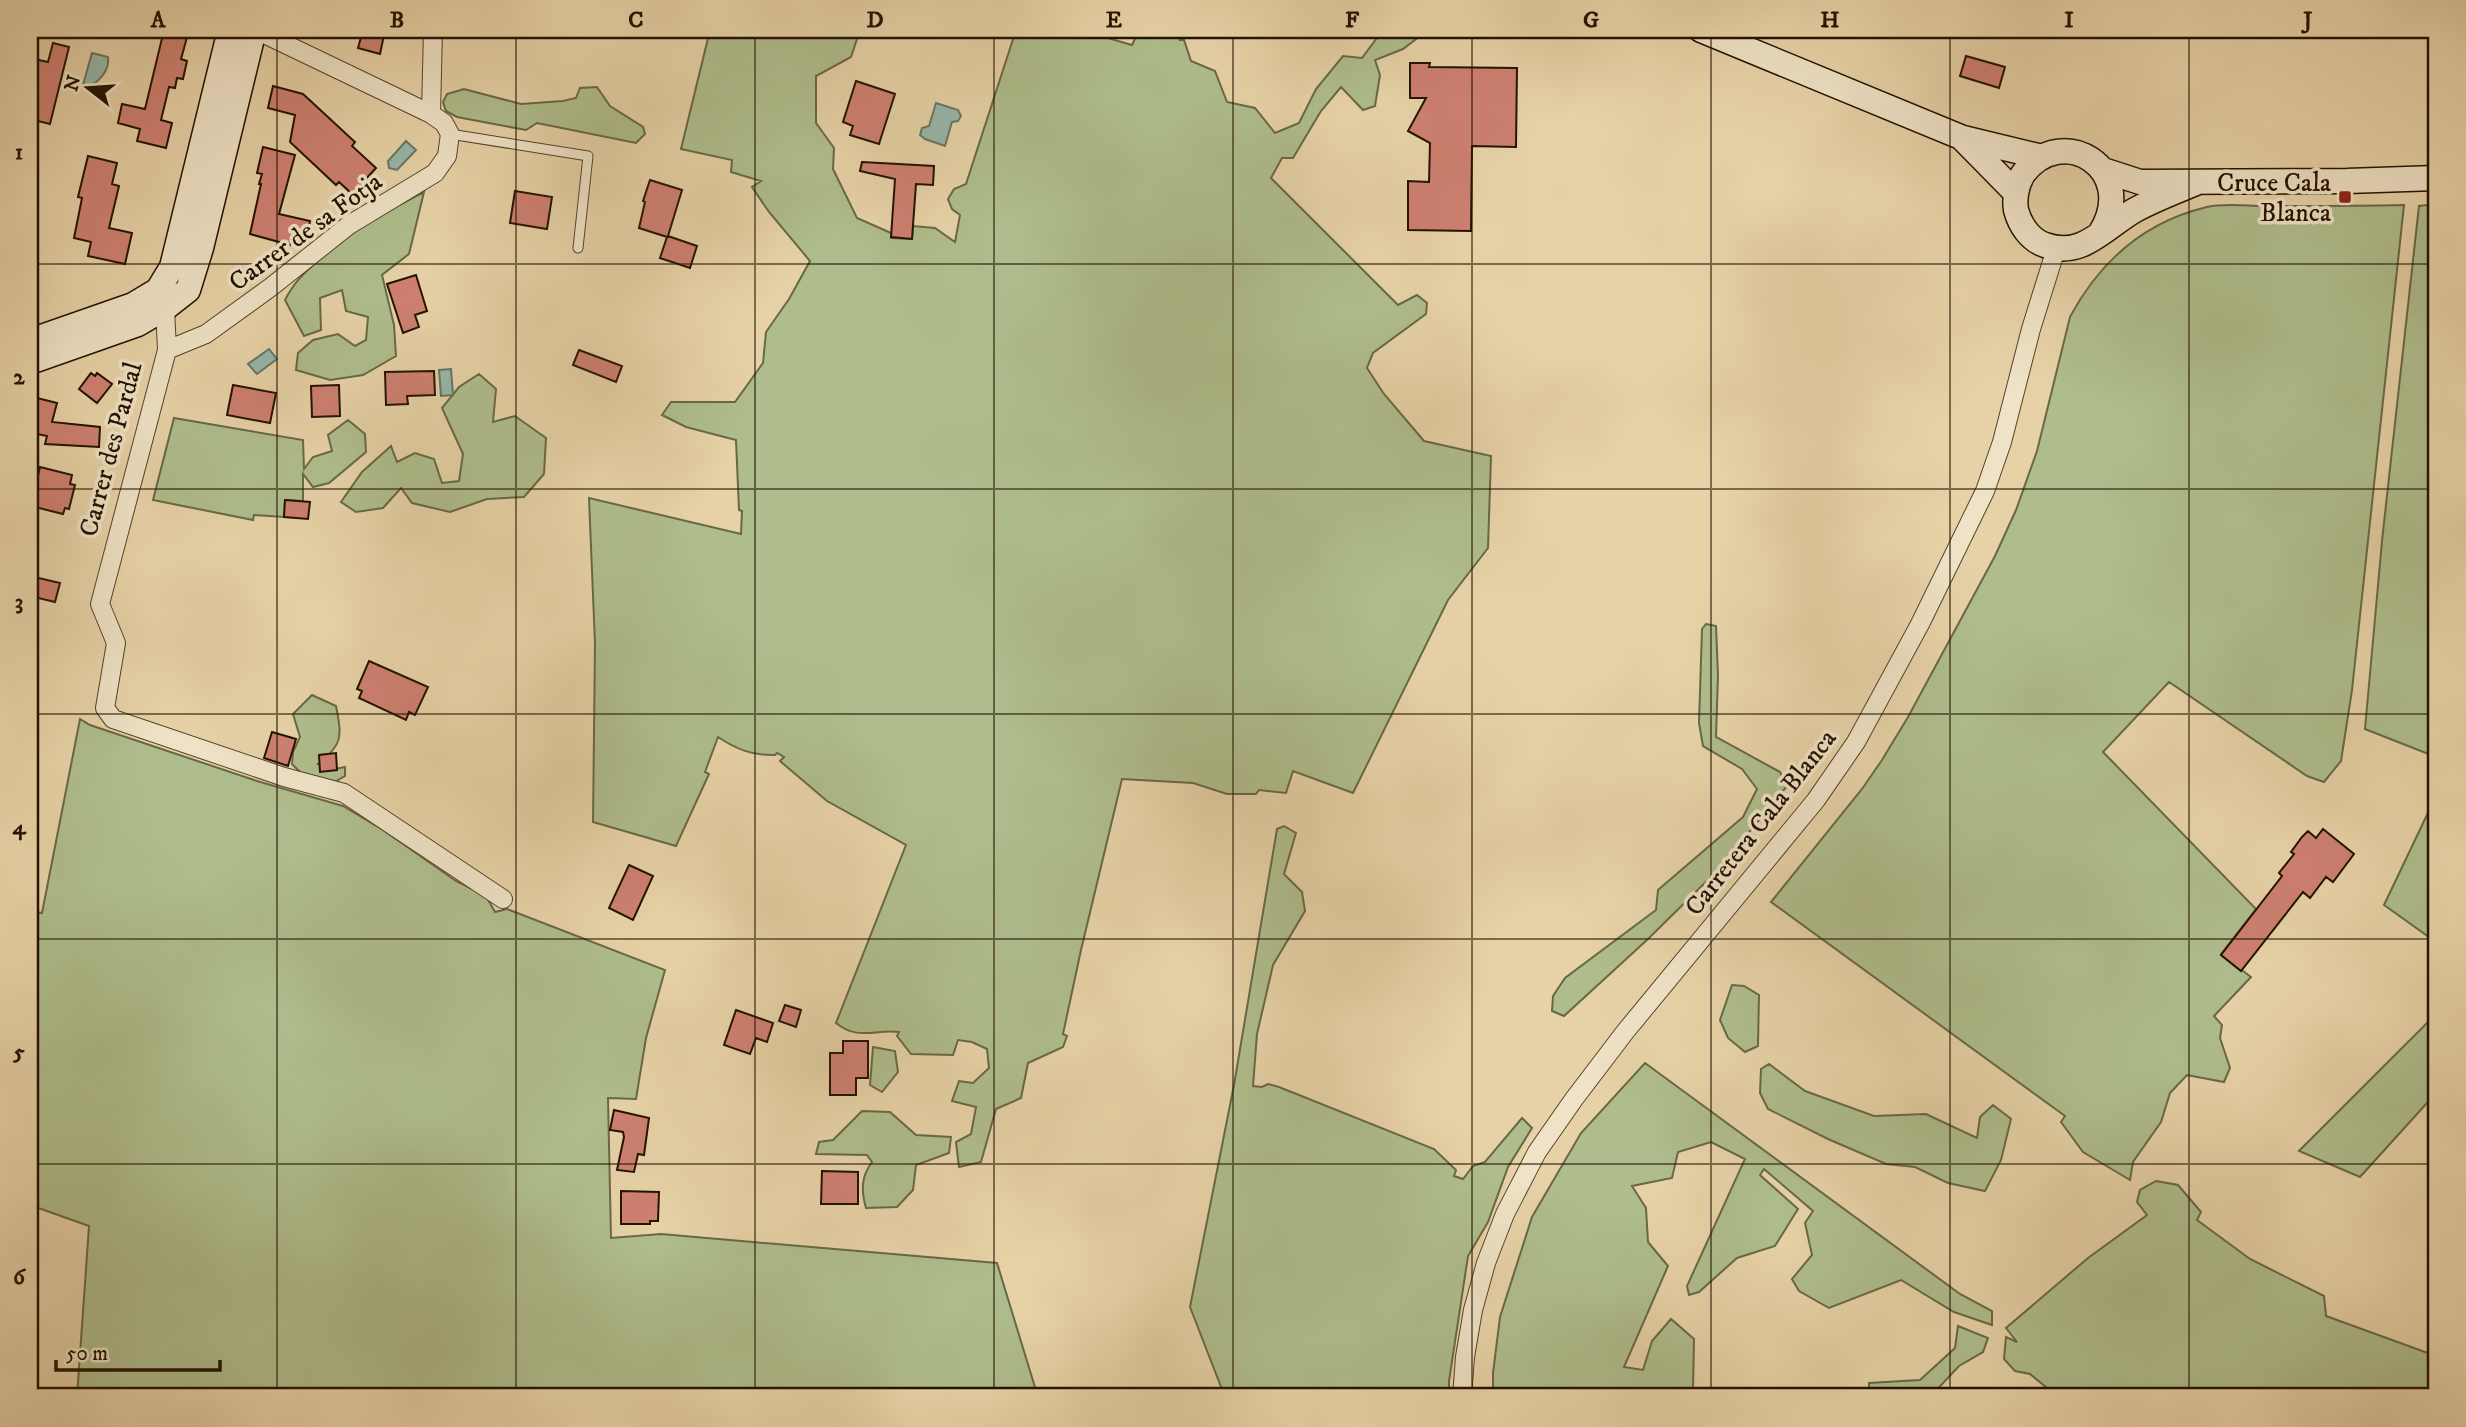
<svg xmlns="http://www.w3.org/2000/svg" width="2466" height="1427" font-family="'IM FELL DW Pica',serif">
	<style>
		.green { fill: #afbd8c; stroke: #686846; stroke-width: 2 }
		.water { fill: #97b7a9; stroke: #687566; stroke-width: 2 }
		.building { fill: #ce8071; stroke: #221201; stroke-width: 2 }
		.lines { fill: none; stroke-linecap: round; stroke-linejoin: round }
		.lane-casing { stroke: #53422a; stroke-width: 11 }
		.street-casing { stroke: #53422a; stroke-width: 20 }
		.secondary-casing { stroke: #221201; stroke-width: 27 }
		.lane { stroke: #efe2c6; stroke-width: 9 }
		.street { stroke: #efe2c6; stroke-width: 18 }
		.secondary { stroke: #efe2c6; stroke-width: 24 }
		.grid { fill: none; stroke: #221201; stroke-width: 2; stroke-opacity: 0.55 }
		.poi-dot { fill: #8f2418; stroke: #efe2c6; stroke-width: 2.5 }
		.labels { text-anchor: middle; stroke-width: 7; stroke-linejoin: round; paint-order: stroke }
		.poi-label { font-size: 26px; fill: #221201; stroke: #efe2c6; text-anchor: end }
		.street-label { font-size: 26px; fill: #221201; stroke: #efe2c6 }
		.neatline { fill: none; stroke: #221201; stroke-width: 2.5 }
		.grid-label { font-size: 23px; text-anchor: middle; font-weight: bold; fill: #221201 }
	</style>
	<rect width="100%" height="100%" fill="#e7d2a7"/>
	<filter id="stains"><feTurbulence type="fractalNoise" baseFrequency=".00286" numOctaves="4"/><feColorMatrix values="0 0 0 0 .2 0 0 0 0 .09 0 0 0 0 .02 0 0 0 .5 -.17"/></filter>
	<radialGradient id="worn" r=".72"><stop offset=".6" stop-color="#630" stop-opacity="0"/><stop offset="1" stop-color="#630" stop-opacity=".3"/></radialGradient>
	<!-- green -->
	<path class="green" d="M710,30H860L851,57L816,76V123L834,148L833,169L857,218L891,233V238L912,239L913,226L935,228L955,242L960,215L952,209L948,199L954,189L966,184L1016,30H1080L1132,45L1139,30H1185L1180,40H1184L1191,61L1215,71L1227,102L1255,108L1275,133L1299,123L1316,89L1343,56L1362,58L1379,35L1373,30H1428L1403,49L1375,60L1380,75L1375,106L1363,110L1341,87L1321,111L1293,158H1282L1271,178L1398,305L1417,295L1427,303L1426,314L1373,353L1367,368L1384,394L1424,441L1491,456L1488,548L1448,600L1353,793L1293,771L1286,793L1259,790L1256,794H1227L1193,783L1122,779L1081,950L1063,1034L1067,1036L1063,1047L1028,1063L1021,1098L996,1109L981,1162L959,1167L956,1142L971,1134L976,1107L952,1101L959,1081L973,1083L989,1068L987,1049L972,1042L958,1040L953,1055L911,1054L897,1036L899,1032C874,1029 858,1041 836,1023L906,845L827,801L780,761L784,757L777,753L775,755C753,756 736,749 718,737L705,772L709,774L676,846L593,822L595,644L589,498L741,534L742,511L739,510L736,440L686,427L662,415L671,402H735L763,363L766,332L789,299L810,261L769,212L752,187L761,181L731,172L732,160L681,149Z
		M597,87L610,106L643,127L645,134L636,143L537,123L526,130L457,117L446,111L443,102L447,94L464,89L521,104L563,101L576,98L580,88Z
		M424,192L409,254L382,275L394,325L396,356L363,375L330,380L296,370L298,353L313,340L338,334L355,346L366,340L368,317L346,311L342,290L320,298L321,330L304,336L285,300C294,282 305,272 320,259C353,229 385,212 424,192Z
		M2436,204V757L2365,729L2382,541L2419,206Z
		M2404,205L2352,690L2341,761L2324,782L2307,776L2169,682L2103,752L2256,909L2221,954L2251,977L2214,1016L2222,1025L2220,1038L2230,1068L2224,1082L2187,1075L2170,1093L2161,1122L2133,1162L2130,1180L2083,1152L2061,1122L2065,1116L1771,902L1862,789L1882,760L1908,717L1995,556L2016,510L2037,451L2070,317C2100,261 2144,222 2207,207C2224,203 2247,206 2265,206C2311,206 2357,206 2404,205Z
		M479,374L496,389L493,422L515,416L546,438L544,474L524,497L487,499L450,512L412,503L401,488L383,508L356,512L341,502L362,472L391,446L397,462L415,453L434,459L442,483L459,481L463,454L442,408L459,387Z
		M174,418L303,440L304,469L313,457L332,451L328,435L348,420L365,434L366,452L329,483L313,487L303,474V501L285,500L284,517L254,515L253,520L153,500Z
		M1706,624L1716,626L1718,676L1716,737L1780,772L1787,786L1719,869L1648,939L1564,1016L1552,1011L1553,996L1565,978L1656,910L1658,890L1743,817L1757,789L1742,769L1703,746L1699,723L1702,629Z
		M312,695L336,706C342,736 343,745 318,764L335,769L345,767V776L331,784L306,778L292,764L293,752L300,737L293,714Z
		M80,719L90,725L257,781L343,806L383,830L456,881L486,896L495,912L507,909L665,970L646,1038L636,1099L608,1098L611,1238L661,1234L997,1263L1038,1397H77L89,1226L30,1205V911L42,913Z
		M2436,796V942L2384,905Z
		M1284,826L1296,833L1284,874L1302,892L1305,911L1273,965L1257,1034L1253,1086L1262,1087L1268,1084L1279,1087L1434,1149L1456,1170L1454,1176L1463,1179L1473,1166L1485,1162L1522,1118L1532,1128L1508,1167L1488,1222L1468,1256L1449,1381V1397H1225L1190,1307L1234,1085L1277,829Z
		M1732,985L1744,986L1759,995L1758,1046L1745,1052L1728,1038L1720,1020Z
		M2436,1014V1093L2360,1177L2299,1151Z
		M873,1047L895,1051L898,1072L882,1092L870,1085Z
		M1645,1063L1960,1294L1992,1311V1325L1954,1312L1901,1280L1829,1308L1799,1291L1792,1279L1812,1255L1805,1223L1813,1211L1764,1169L1760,1175L1798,1209L1775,1246L1737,1258L1699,1292L1689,1295L1687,1286L1745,1159L1711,1142L1678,1152L1672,1178L1632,1186L1646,1208L1648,1242L1668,1266L1624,1367L1643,1370L1652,1341L1671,1319L1694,1339L1693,1390L1704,1397H1493V1373L1500,1317L1532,1217L1581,1133Z
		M1769,1064L1805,1091L1874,1116L1926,1114L1977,1138L1980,1117L1993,1105L2011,1119L2001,1160L1985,1191L1948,1183L1915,1167L1886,1164L1828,1139L1768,1109L1760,1093L1761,1069Z
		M862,1111L890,1112L916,1135L951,1137L949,1153L916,1165L913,1190L897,1207L866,1208C861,1190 861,1177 872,1162L867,1155L816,1154L819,1142L833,1140Z
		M2156,1181L2178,1185L2201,1212L2197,1220L2250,1259L2324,1296L2326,1316L2436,1356V1397H2058L2030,1374L2015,1371L2004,1359L2006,1337L2017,1342L2006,1328L2088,1258L2147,1215L2137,1202L2140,1190Z
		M1958,1326L1988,1338L1983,1352L1959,1366L1930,1397H1869V1383L1920,1380L1955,1348Z"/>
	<!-- water -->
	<path class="water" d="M92,53L108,57C110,71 98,83 86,88L83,85Z
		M936,103L958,110L961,116L958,121L952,122L945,146L925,139L920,135L922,128L929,126Z
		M406,141L416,150L397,170L389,168L388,161Z
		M269,349L277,359L257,374L248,364Z
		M451,369L453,395L441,396L439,370Z"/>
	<!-- building -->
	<path class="building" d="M164,30H189L181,59L187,61L183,79L177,78L175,88L169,87L161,120L172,123L166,148L137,141L140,129L118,123L122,104L145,109Z
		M363,30H385L380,54L358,48Z
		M53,43L69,47L50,124L34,120L38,101L30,99V58L48,62Z
		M1966,56L2005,67L1999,88L1960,76Z
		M1410,63H1430L1429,67L1517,68L1516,147L1472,146L1471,231L1408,230V181L1429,182L1430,143L1408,131L1426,98H1410Z
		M856,81L895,94L879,144L850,135L853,126L843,122Z
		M273,86L303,94L355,142L352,146L376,168L352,194L339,182L336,185L290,142L295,115L268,108Z
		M263,147L295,155L279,214L310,221L306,239L292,237L290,245L250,234L261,184H259L262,174L257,173Z
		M88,156L117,163L112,184L119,186L109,228L132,233L125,264L88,256L91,242L74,238L82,198L78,197Z
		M862,162L934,166L933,185L916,184L912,239L891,237L895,179L860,171Z
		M650,180L682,190L668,236L697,246L690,268L660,258L667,237L639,228L645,202L643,201Z
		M515,191L552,197L547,229L510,223Z
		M416,275L427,311L415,315L419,327L403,333L387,284Z
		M579,350L622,366L616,382L573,365Z
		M434,371L435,395L407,396L408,404L386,405L385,372Z
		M91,373L95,376L97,373L112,384L97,403L79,389Z
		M233,385L276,393L270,423L227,415Z
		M339,385L340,416L312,417L311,386Z
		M33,397L57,403L52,422L100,427L99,447L45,444L47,436L32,433L34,422L30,421V409Z
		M40,467L72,475L70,484L75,485L69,509L65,508L63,514L31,506Z
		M285,500L310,502L308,519L284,517Z
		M30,576L60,583L55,602L30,596Z
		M369,661L428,687L415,715L409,712L406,720L359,698L362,691L357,689Z
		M272,732L296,739L288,766L264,758Z
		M336,753L337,770L320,772L319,755Z
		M2323,829L2354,854L2333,882L2326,877L2310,898L2303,892L2241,971L2221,955L2282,876L2279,873L2294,854L2291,852L2302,837L2308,831L2316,838Z
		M629,865L653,876L633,920L609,908Z
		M785,1005L801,1010L796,1027L779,1021Z
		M736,1010L773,1023L767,1042L756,1038L750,1054L724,1045Z
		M843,1041H868V1078H856V1095H830V1053H843Z
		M614,1110L649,1118L644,1155L638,1154L634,1172L617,1170L624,1137L623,1132L610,1130Z
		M822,1171L858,1172V1204H821Z
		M621,1191L659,1192L658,1221H650V1224H621Z"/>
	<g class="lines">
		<defs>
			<path id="lane" d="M450,134L588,156L578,248"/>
			<path id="street" d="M431,114L433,30
				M162,300L165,308L167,350L100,604L116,643L105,708L113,719L284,777L344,793L503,899
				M167,350L206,334L271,287L349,225L435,173L447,156L450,134L444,123L431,114L256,30
				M1462,1397L1465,1357L1473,1310L1486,1263L1505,1214L1537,1152L1574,1099L1625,1032L1816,800L1856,742L1920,624L1985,491L2002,442L2031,329L2056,249"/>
			<path id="secondary" d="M1701,30L1963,138L2042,157
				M1963,139L2016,193
				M2103,170L2140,182L2347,181L2436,178
				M2101,232C2139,169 2062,121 2023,174C2017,184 2014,198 2016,210C2020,225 2030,240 2045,245C2082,259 2105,227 2135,210C2155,199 2177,191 2198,182
				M30,341L133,305L158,290L172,267L230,30
				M30,362L138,324L165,308L188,290L201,248L254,30"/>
		</defs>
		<!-- lane casing -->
		<use href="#lane" class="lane-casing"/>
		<!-- street casing -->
		<use href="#street" class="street-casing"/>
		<!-- secondary casing -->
		<use href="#secondary" class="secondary-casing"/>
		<!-- lane -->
		<use href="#lane" class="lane"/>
		<!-- street -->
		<use href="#street" class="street"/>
		<!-- secondary -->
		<use href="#secondary" class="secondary"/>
	</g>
	<!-- grid -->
	<path class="grid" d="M277,30V1397M516,30V1397M755,30V1397M994,30V1397M1233,30V1397M1472,30V1397M1711,30V1397M1950,30V1397M2189,30V1397M30,264H2436M30,489H2436M30,714H2436M30,939H2436M30,1164H2436"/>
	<!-- markers -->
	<rect class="poi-dot" x="2338" y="190" width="14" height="14" rx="3.5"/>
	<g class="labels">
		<!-- poi labels -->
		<g class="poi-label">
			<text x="2331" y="191">Cruce Cala<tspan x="2331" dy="30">Blanca</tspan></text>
		</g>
		<!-- street labels -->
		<g class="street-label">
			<text transform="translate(305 231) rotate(-36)" y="9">Carrer de sa Fotja</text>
			<text transform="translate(110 449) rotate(-75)" y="9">Carrer des Pardal</text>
			<text transform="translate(1760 822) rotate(-52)" y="9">Carretera Cala Blanca</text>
		</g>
	</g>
	<!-- margin -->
	<rect width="2466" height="1427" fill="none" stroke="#e7d2a7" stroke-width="77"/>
	<!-- north arrow -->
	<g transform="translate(88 88) rotate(287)" stroke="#efe2c6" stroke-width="5" paint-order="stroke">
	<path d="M0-5L12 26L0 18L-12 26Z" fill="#221201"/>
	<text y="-10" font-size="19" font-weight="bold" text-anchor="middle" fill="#221201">N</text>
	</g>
	<!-- scale -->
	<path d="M56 1360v10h164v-10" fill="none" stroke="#221201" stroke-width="3.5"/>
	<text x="66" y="1360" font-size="21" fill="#221201" stroke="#efe2c6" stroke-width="5" paint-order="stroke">50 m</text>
	<rect x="38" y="38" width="2390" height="1350" class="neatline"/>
	<g class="grid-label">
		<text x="158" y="27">A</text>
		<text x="397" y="27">B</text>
		<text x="636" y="27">C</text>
		<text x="875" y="27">D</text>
		<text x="1114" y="27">E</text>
		<text x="1352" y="27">F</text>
		<text x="1591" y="27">G</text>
		<text x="1830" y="27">H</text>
		<text x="2069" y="27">I</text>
		<text x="2308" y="27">J</text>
		<text x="19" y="159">1</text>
		<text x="19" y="384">2</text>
		<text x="19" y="609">3</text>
		<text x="19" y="834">4</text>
		<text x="19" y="1059">5</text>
		<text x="19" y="1284">6</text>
	</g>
	<rect width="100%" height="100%" filter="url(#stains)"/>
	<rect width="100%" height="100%" fill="url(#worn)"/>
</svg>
